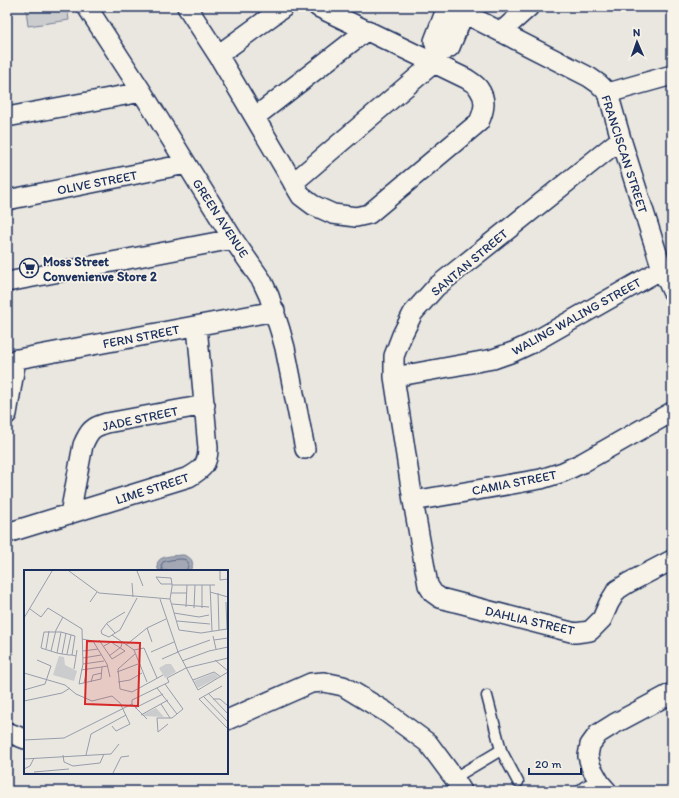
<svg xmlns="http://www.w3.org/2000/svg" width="679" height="798" font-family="Itim,sans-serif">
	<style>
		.green { fill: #cbcccd; stroke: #737e96 }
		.water { fill: #a3a8b4; stroke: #6d7892 }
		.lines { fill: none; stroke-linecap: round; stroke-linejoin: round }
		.shore { stroke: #515f80; stroke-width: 1 }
		.service-casing { stroke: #1b2f5e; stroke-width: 13 }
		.minor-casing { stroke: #1b2f5e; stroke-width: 22 }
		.service { stroke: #f7f3e8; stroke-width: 10 }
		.minor { stroke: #f7f3e8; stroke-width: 19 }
		.labels { text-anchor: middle; stroke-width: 3.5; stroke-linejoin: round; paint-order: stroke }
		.street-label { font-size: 13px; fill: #1b2f5e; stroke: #f7f3e8 }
		.poi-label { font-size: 13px; font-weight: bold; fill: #1b2f5e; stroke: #f7f3e8; text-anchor: start }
		.inset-road { fill: none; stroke: #979dac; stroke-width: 1 }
		.view { fill: #d62828; fill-opacity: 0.15; stroke: #d62828; stroke-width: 2 }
		.inset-edge { fill: none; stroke: #1b2f5e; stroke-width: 2 }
	</style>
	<rect width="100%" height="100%" fill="#eae7e0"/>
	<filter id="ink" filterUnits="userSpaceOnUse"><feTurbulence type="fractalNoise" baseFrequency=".025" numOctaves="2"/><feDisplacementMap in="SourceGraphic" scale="8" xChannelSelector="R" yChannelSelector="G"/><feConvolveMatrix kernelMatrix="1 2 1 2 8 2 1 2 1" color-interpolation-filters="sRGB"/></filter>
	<g filter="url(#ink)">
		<!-- green -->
		<path class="green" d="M41,7H67L69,20L28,26L26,9Z"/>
		<!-- water -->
		<path class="water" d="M183,555C192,557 196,564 189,571H159C151,555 173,556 183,555Z"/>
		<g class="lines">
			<!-- shore -->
			<path class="shore" d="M163,571L161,566L163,562C168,560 184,557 187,561C190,564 187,568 186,571"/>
			<defs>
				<path id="service" d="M487,696L501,750L518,782
					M454,778L501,750"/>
				<path id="minor" d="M87,7L142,92L233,239L262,281L269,296L280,330L285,348L305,449
					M187,7L218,55L301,196L313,205L333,214L356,217L369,214L479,122C484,111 487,100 479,89C477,85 471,82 467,79L318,7
					M452,7L589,77L599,84L608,93L621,139L662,269L672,291
					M501,32L529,7
					M438,54L450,47L464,13
					M218,55L284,7
					M608,93L672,75
					M7,117L142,92
					M255,117L367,30
					M621,139L436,287L413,313L402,335L394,356V377L413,501L428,585L433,593L440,598L575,633L590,631L602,619L609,603L617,590L628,583L672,560
					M293,183L435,62L438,54L434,41L447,7
					M7,200L186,164
					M7,282L233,239
					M7,361L275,311
					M394,377L493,359L513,352L530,344L662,269
					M7,414L16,359
					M413,501L541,479L563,472L582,463L672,412
					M70,514L83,445C89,431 92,427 107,423L205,405
					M7,533L189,477C203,469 208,464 208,448L197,326
					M227,720L311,683L324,682L343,686L386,712L428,743L454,778L462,791
					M7,732L25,739
					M586,791L600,783
					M607,791L600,783L591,767L588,756L590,745L598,734L614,724L672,693"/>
			</defs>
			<!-- service casing -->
			<use href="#service" class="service-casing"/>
			<!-- minor casing -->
			<use href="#minor" class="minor-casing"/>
			<!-- service -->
			<use href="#service" class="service"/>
			<!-- minor -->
			<use href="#minor" class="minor"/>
		</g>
	</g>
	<!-- icons -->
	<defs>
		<symbol id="supermarket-ring" viewBox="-11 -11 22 22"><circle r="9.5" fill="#f7f3e8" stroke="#1b2f5e" stroke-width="1.5"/><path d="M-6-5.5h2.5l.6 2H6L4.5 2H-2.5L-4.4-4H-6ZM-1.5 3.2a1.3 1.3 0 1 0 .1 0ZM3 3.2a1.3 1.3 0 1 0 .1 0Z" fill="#1b2f5e"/></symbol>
	</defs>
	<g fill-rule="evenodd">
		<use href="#supermarket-ring" x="18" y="257" width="22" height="22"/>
	</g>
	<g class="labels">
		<!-- street labels -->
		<g class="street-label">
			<text transform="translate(625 154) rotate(72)" y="5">FRANCISCAN STREET</text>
			<text transform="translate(97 182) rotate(-11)" y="5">OLIVE STREET</text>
			<text transform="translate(221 218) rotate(57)" y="5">GREEN AVENUE</text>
			<text transform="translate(469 262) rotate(-40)" y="5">SANTAN STREET</text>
			<text transform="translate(576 316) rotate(-29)" y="5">WALING WALING STREET</text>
			<text transform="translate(141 336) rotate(-11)" y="5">FERN STREET</text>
			<text transform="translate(140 418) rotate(-12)" y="5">JADE STREET</text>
			<text transform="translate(514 482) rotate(-11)" y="5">CAMIA STREET</text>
			<text transform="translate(152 488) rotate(-18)" y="5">LIME STREET</text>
			<text transform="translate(530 620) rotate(13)" y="5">DAHLIA STREET</text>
		</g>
		<!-- poi labels -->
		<g class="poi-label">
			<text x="43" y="266">Moss Street<tspan x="43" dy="15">Convenienve Store 2</tspan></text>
		</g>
	</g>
	<!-- overview -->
	<g transform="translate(24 570)">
		<rect width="204" height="204" fill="#eae7e0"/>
		<path d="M35,86L40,87L41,95L53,101L50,111L29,105ZM142,94H147L152,102L141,108L135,98ZM190,103L195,107L174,118L170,111ZM132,138L140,147L119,146L118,145Z" fill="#cbcccd"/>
		<path class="inset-road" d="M45,1L75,23L146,29M113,1L119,16M196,1V10L204,9M108,13L109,27M148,14H137L132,7L147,8L148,14V17L146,29L155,60L177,63L203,59L202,32M148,15H191M186,15L188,61M186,22L204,27M147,23H163M194,23L195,60M136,29L154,82L174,120L204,102M66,32L73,22M148,34L185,37M162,37L163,15M170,38L171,15M178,38V15M6,39L17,47L24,38L58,59L59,94L55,114L77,109L78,97M101,42L83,53L77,61L78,64L85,67L96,60L113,28M150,43L175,47L185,45M0,48L28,1M153,51L186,54M83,54L91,63M123,58L128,72M88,65L110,80L123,112M189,66L192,79M58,69L69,71L83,94L86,107M75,70L88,89L101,81L87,72L80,76M190,70L204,68M102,75L123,58L142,49M22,79L25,61M110,80L120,78L133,108M27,81L32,60L39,47M59,81L74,79M127,82L150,72M153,82L186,70M33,83L37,62M38,84L42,63M43,84L47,65M111,84L94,99L96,119L108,122L139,105M48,85L51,66L37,62H20L17,78L33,83L38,84L45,85H48L52,86M85,86L97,77L98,73M59,88L77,85M138,89L154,82M191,90L204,101M158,91L185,81L204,77M59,94L80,91M50,99L53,80M57,100L84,96M93,102L114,94M0,103L41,115L52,124L68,131L88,126L96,133L106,154L92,161L88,156M169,110L190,102L197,107M67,112L69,105L78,103M94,112L106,110L118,103M60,113L63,99M141,114L159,139L148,148H133L134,162L144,154M198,116L175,129L204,159M133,118L153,144M0,120L21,114L27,96L13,90M184,123L204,144M179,126L204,152M189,129H196L204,136M0,131L38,123L46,118M108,134V130L145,112L143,108L162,98L204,88M108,134L123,149M137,134L146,148M111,138L139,124M117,145L144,130M0,170L40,168L108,134M39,185L40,192L49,196L76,193L80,184M62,185L67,164L102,145M0,189L87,184L95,174M0,199L6,196L10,188M10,202L45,199M89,203L97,187L105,186"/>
		<path class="view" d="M63,71L116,73L114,136L61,134Z"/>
		<rect width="204" height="204" class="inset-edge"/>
	</g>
	<!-- margin -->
	<rect width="679" height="798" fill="none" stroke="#f7f3e8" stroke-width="24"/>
	<rect x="12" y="12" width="655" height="774" fill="none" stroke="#1b2f5e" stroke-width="1.5" filter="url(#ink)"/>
	<!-- north arrow -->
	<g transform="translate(637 42) rotate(358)" stroke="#f7f3e8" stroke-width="3" paint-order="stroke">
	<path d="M0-3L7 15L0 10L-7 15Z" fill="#1b2f5e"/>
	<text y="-6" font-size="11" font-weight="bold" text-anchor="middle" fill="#1b2f5e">N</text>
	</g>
	<!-- scale -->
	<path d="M529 768v6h52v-6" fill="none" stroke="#1b2f5e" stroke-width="2"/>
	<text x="535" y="768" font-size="12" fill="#1b2f5e" stroke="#f7f3e8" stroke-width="3" paint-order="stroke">20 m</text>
</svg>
